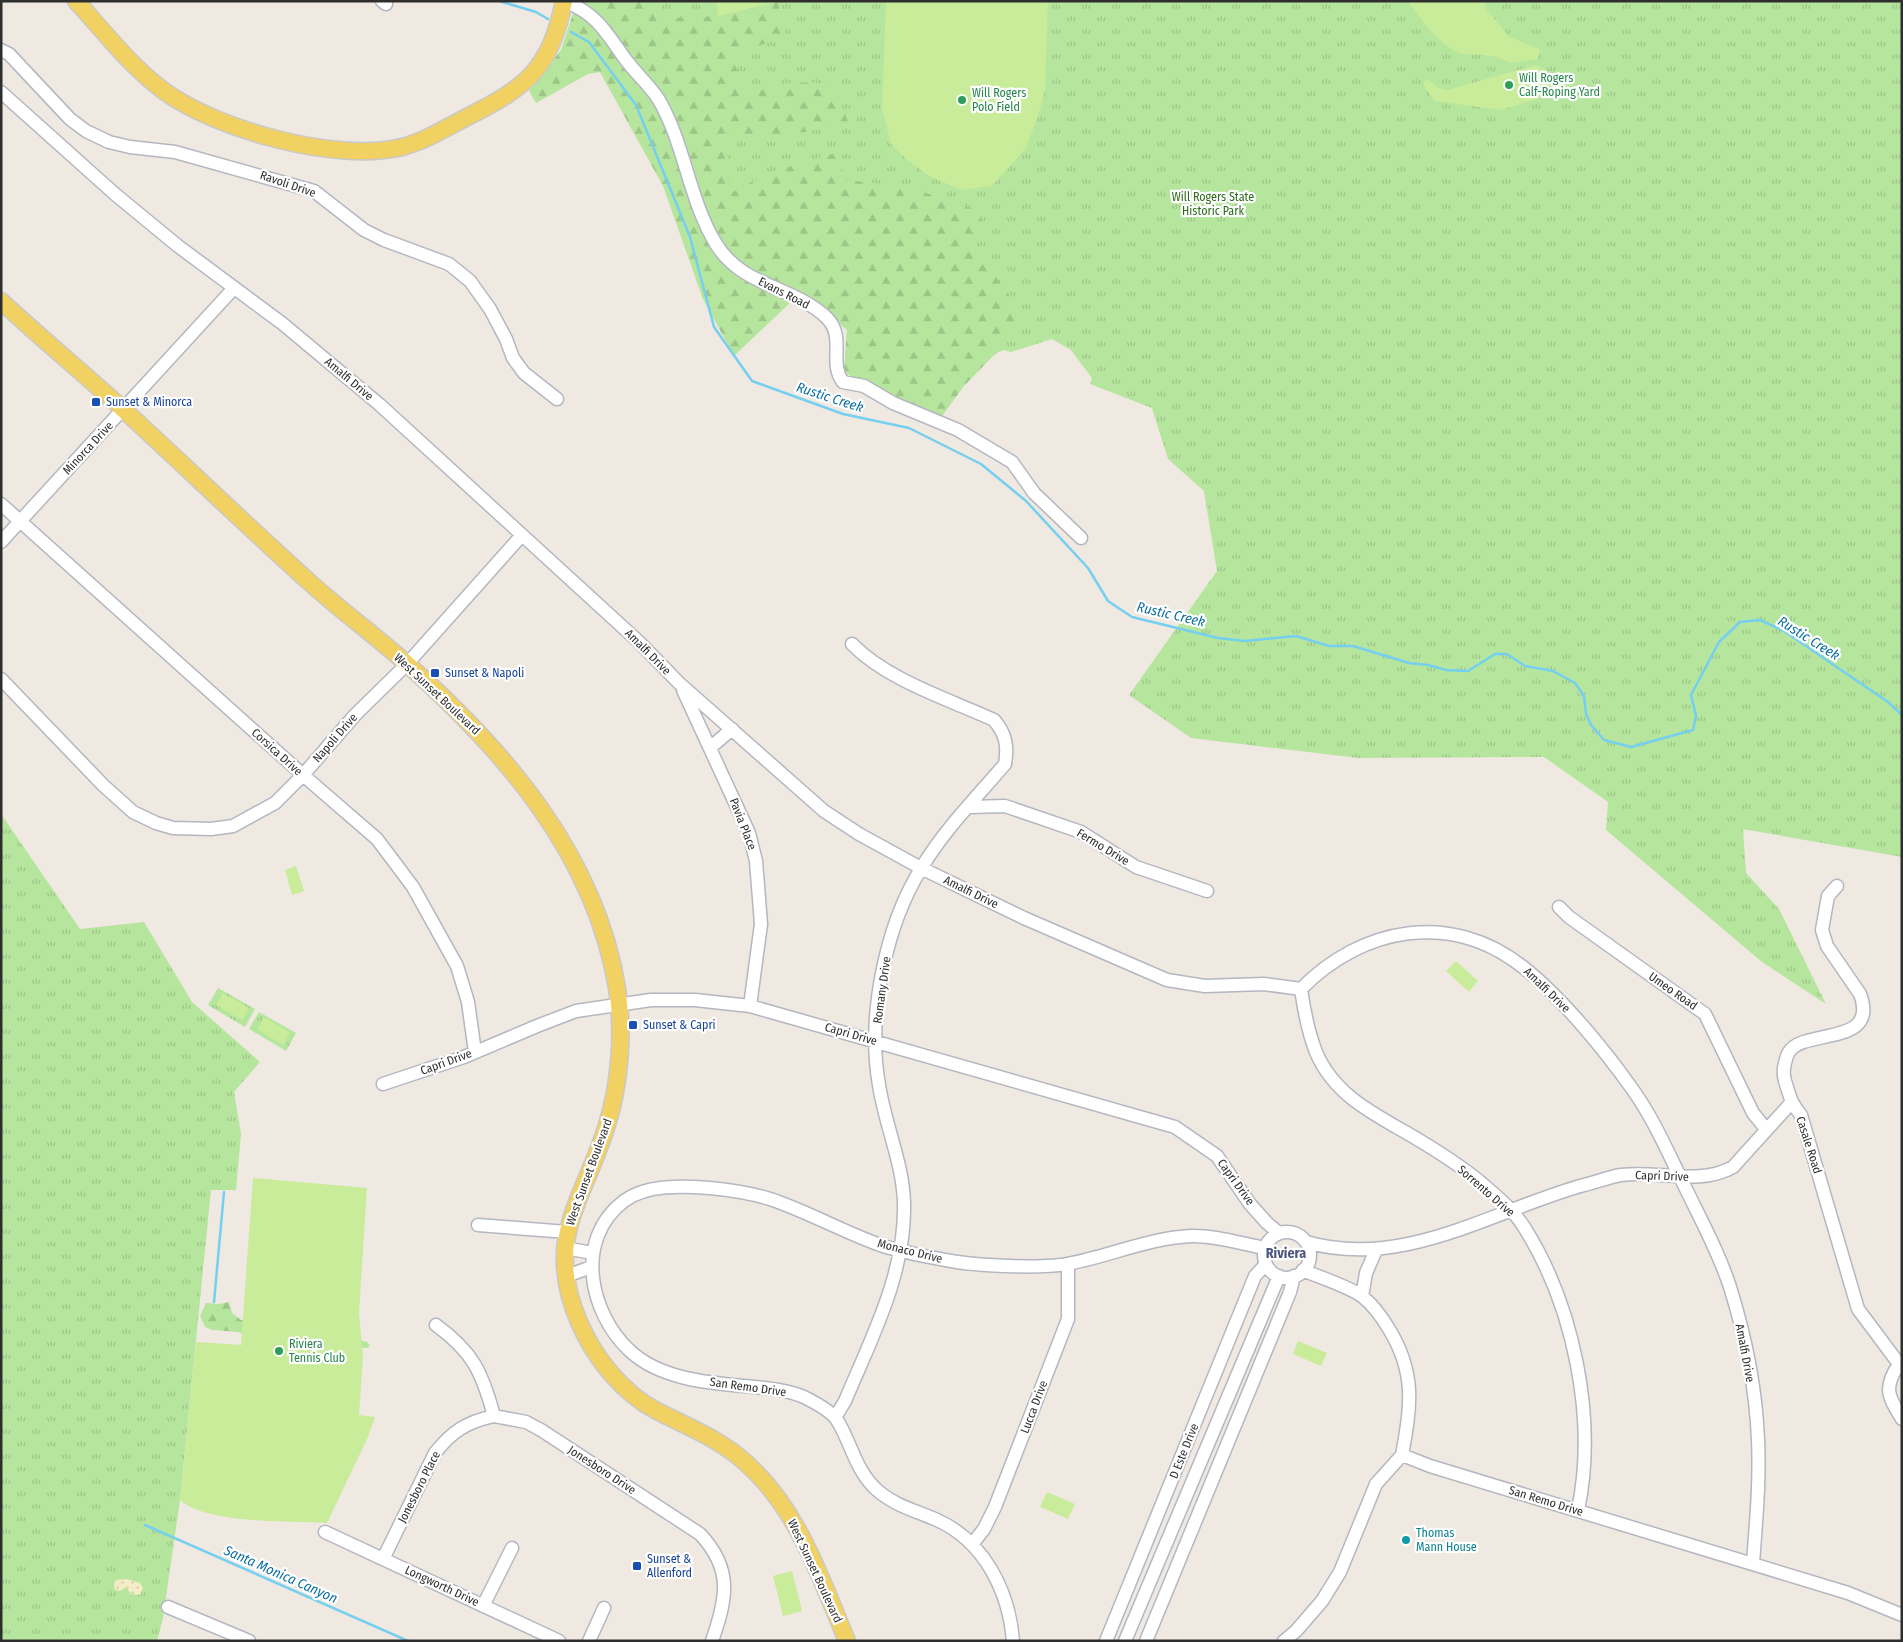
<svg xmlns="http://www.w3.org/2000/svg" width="1903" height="1642" font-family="'Fira Sans Condensed',sans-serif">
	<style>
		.grass { fill: url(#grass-tufts) }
		.forest { fill: url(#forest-firs) }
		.sand { fill: url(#sand-dots) }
		.pitch { fill: #c9ec9a }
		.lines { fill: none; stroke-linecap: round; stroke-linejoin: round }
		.stream { stroke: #75cff0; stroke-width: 2.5 }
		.minor-casing { stroke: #b4b7c1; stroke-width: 15 }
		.major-casing { stroke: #c9c9c9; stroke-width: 19 }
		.minor { stroke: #fff; stroke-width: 12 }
		.major { stroke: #f2d163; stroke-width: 16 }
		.leisure-dot { fill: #2e9e5b; stroke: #fff; stroke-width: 2 }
		.transit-dot { fill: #1a4fb4; stroke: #fff; stroke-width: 2 }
		.culture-dot { fill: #0f9aa8; stroke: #fff; stroke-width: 2 }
		.labels { text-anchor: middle; stroke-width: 4.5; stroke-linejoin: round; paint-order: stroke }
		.leisure-label { font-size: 12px; fill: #27864d; stroke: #fff; text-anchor: start }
		.street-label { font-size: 12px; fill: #2e2e2e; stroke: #fff }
		.park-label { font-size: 12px; fill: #2c6e1b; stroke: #fff }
		.transit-label { font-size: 12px; fill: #164399; stroke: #fff; text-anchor: start }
		.culture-label { font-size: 12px; fill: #0d838f; stroke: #fff; text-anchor: start }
		.water-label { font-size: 14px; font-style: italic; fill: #0d6fa3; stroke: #fff }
		.neighbourhood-label { font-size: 14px; font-weight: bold; fill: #4d5680; stroke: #fff }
	</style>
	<defs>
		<pattern id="grass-tufts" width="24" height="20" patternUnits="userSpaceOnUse" patternTransform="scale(1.25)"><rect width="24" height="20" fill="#b6e59e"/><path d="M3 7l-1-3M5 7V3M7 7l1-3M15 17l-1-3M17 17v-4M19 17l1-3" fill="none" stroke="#9dc588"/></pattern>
		<pattern id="forest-firs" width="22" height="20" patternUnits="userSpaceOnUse" patternTransform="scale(1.25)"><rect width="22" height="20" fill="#b6e59e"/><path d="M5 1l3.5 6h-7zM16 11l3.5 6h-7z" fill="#9dc588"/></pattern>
		<pattern id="sand-dots" width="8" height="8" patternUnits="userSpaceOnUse" patternTransform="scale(1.25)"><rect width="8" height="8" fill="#f3ecc5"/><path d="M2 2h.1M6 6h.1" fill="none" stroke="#d1cbaa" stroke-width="1.8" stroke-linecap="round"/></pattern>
	</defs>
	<rect width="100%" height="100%" fill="#efe9e1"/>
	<!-- grass -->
	<path class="grass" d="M578,1H1902V857L1743,829L1746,873L1779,909L1826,1004L1762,962L1606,830L1608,802L1544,757L1359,758L1191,738L1129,695L1217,571L1204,491L1168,459L1152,408L1090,384L1092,378L1071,350L1052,339L1011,352L1004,350L973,362L849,327L772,281Z
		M1,814L80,929L144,922L192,1002L260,1062L234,1092L241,1134L236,1190H211L180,1500L163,1618L157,1641H1Z
		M218,988L255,1009L245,1027L208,1005Z
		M259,1012L296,1033L286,1051L249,1029Z"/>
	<!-- forest -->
	<path class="forest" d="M577,1H653L670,18L718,16L778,2L785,36L731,56L746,92L794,82L833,84L849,124L782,136L724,133L731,193L768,173L835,153L846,180L908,187L973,209L992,232L973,242L1026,322L964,386L937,423L875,385L852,378L844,370L847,330L808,298L790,303L734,356L703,299L663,186L600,72L588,74L536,103L529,91L561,50Z
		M229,1302L232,1313L241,1320L283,1322L367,1342L370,1346L367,1348L267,1340L238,1332L212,1330L205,1327L200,1316L206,1303L219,1304Z"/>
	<!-- sand -->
	<path class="sand" d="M127,1579L140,1583L143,1588L140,1595L131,1594L126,1587L120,1591L115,1590L114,1584L116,1580Z"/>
	<!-- pitch -->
	<path class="pitch" d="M716,1H782L718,16Z
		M886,1H1048L1045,91L1038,116L1026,148L992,186L961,190L929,176L907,160L891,144L882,108Z
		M1408,1H1486L1484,6L1509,37L1540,49L1538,59L1510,63C1496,53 1477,56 1460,53C1445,50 1416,15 1408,1Z
		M1536,65L1551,73L1554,80L1551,90L1536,99L1501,110L1435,101L1425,88L1424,82L1428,79L1439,88L1447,90Z
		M296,866L304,891L292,895L285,870Z
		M1456,961L1478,981L1469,992L1446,971Z
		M223,993L249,1008L242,1020L216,1005Z
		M264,1017L290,1033L283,1045L257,1029Z
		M253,1178L367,1188L359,1313L363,1357L359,1415L375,1417L368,1437L327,1523C291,1521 206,1524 180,1500L196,1342L241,1345Z
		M1298,1341L1327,1353L1321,1366L1293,1354Z
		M1047,1492L1075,1504L1068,1519L1040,1507Z
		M792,1571L802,1611L783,1616L773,1576Z"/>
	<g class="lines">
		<!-- stream -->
		<path class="stream" d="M499,1L536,12L548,19
			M571,32L589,42L636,105L690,237L714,327L752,381L843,414L909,428L981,464L1026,501L1088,568L1108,601L1132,617L1218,638L1245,641L1296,636L1329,646H1353L1409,663L1428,665L1446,670L1468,671L1495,654H1507L1525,666L1553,671L1575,683L1584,696L1586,714L1591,725L1604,740L1631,747L1693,730L1696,716L1691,695L1719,642L1740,622L1760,620L1784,631L1888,702L1902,715
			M214,1302L224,1192
			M145,1525L408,1641"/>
		<defs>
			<path id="minor" d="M382,1L386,4
				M564,1C595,13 605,30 623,56C634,72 649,84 659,100C685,145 689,200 716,244C742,287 794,286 827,318C846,337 828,363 843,382L864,386L893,403L958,430L1012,462L1034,493L1081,538
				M1,50L9,54L70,119L86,131L109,142L130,147L175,152L314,191L364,230L384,240L449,264L470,281L490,309L506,339L513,358L524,373L557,399
				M1,92L116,195L178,246L283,324L380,405L639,642L679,683L824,811L859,834L921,868L1024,918L1167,980L1205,986L1264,984L1301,989C1362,927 1451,910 1523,967C1562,998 1604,1049 1633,1090C1655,1121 1670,1157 1687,1191C1702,1222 1719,1253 1730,1287C1745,1335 1756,1389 1758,1440C1760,1481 1756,1522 1753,1563
				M1,504L303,775L377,839L413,887L457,966L468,1002L475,1052
				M1,542L234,288
				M1,679L103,785L133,812L156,823L173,828L211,829L233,826L275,803L303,775L355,715L407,664L522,535
				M683,690L749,833L756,861L761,924L750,1006
				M711,747L732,729
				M969,807L1005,806L1081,832L1136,867L1207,891
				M1837,886L1828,896L1822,930L1827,946L1860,994C1880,1047 1804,1028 1789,1052C1787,1054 1786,1060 1785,1063C1783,1070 1783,1074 1785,1081C1790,1096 1790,1102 1801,1115L1858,1309L1899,1364C1883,1388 1888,1396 1902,1419
				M1559,907L1569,917L1705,1014L1753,1113L1766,1129
				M1301,989C1304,1010 1308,1032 1316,1052C1333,1093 1370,1112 1407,1133C1431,1147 1457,1163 1479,1181C1495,1195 1513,1209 1524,1227C1574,1306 1597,1419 1578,1510
				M383,1084L464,1057L537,1026L576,1011L651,1000H695L750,1006L1175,1127L1217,1156L1250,1204L1267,1223L1279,1233
				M478,1225L567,1232
				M1264 1255a23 23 0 1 1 46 0a23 23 0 1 1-46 0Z
				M1306,1242C1404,1270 1493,1210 1584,1185C1596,1182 1609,1177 1621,1175C1659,1170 1699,1186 1733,1167L1791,1103
				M565,1248L592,1253
				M1303,1270C1318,1277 1351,1287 1363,1297C1373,1305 1383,1319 1389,1329C1416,1373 1411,1406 1402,1455
				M567,1276L591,1267
				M1362,1296L1366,1273L1376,1250
				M436,1325C473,1352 482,1372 494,1416L526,1422L541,1430L700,1534C733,1569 727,1598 712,1641
				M836,1416L845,1401C871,1339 906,1273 904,1203C903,1163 885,1125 879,1085C867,1017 885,926 922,867C945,829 976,798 1005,764C1008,746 1006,734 994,720C948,699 887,680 852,644
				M1402,1455L1430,1466L1848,1593L1902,1615
				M325,1532L559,1641
				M973,1543L984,1529L995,1507L1068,1319V1264
				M383,1559L435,1453C452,1431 467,1422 494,1416
				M483,1606L512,1548
				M168,1607L249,1641
				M589,1641L604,1608
				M1013,1641C1009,1591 984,1541 937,1520C917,1511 895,1506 877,1490C855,1470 852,1444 837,1420C831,1411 814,1402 804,1397C785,1389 764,1388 744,1386C706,1383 658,1378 629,1350C589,1312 574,1239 624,1201C647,1184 683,1186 710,1188C730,1190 751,1193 770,1199C809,1212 845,1233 883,1246C907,1253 933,1258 957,1262C984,1266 1046,1269 1072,1263C1112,1255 1150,1238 1191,1236C1214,1235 1242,1244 1265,1248
				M1106,1641L1255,1276L1266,1264
				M1125,1641L1279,1276
				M1146,1641L1290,1292L1294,1276
				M1284,1641L1296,1631L1322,1601L1340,1572L1376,1484L1402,1455"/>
			<path id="major" d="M76,1C104,31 130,66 164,91C217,130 337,163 402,147C425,141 446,128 467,117C527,87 550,69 564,1
				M1,301C41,338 83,373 124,410C185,466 245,524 307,580C339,609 373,634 406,663C504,750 595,854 617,988C624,1032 620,1083 607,1125C584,1200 543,1238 579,1322C594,1357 622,1393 657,1411C688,1427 720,1439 746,1463C798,1509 821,1579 847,1641"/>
		</defs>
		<!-- minor casing -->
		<use href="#minor" class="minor-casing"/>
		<!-- major casing -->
		<use href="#major" class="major-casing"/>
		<!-- minor -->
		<use href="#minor" class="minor"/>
		<!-- major -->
		<use href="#major" class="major"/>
	</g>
	<!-- markers -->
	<g class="leisure-dot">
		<circle cx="1509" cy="85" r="5"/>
		<circle cx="962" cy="100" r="5"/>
		<circle cx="279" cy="1351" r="5"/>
	</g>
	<g class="transit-dot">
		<rect x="91" y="397" width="10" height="10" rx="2.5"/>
		<rect x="430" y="668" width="10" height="10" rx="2.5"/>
		<rect x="628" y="1020" width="10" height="10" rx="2.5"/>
		<rect x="632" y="1561" width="10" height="10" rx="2.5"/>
	</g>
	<circle class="culture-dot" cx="1406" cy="1540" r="5"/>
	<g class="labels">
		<!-- leisure labels -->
		<g class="leisure-label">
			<text x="1519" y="82">Will Rogers<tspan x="1519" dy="14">Calf-Roping Yard</tspan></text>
			<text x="972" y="97">Will Rogers<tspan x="972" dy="14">Polo Field</tspan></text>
			<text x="289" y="1348">Riviera<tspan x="289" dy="14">Tennis Club</tspan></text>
		</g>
		<!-- street labels -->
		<g class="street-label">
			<text transform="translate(288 184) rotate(19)" y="4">Ravoli Drive</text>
			<text transform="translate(784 293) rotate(27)" y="4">Evans Road</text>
			<text transform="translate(349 379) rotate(40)" y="4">Amalfi Drive</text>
			<text transform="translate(88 448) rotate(-47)" y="4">Minorca Drive</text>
			<text transform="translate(648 652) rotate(45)" y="4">Amalfi Drive</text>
			<text transform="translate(437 694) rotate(43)" y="4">West Sunset Boulevard</text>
			<text transform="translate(335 738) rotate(-49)" y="4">Napoli Drive</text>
			<text transform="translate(277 752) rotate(42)" y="4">Corsica Drive</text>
			<text transform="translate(743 824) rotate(69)" y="4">Pavia Place</text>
			<text transform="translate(1103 847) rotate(31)" y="4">Fermo Drive</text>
			<text transform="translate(971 892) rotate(26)" y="4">Amalfi Drive</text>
			<text transform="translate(882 990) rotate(-82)" y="4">Romany Drive</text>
			<text transform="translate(1547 990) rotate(44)" y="4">Amalfi Drive</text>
			<text transform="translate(1673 991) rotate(35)" y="4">Umeo Road</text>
			<text transform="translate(851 1034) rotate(16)" y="4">Capri Drive</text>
			<text transform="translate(446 1062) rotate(-20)" y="4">Capri Drive</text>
			<text transform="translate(1809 1145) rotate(72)" y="4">Casale Road</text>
			<text transform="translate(589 1172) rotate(-70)" y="4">West Sunset Boulevard</text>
			<text transform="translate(1662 1176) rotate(2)" y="4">Capri Drive</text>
			<text transform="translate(1236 1182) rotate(54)" y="4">Capri Drive</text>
			<text transform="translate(1486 1191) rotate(41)" y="4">Sorrento Drive</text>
			<text transform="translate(910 1251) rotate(14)" y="4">Monaco Drive</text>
			<text transform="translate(1745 1353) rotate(79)" y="4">Amalfi Drive</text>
			<text transform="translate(748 1387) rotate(8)" y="4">San Remo Drive</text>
			<text transform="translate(1034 1407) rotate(-69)" y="4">Lucca Drive</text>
			<text transform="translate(1184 1451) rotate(-68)" y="4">D Este Drive</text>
			<text transform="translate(602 1470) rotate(33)" y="4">Jonesboro Drive</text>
			<text transform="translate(419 1487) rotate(-63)" y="4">Jonesboro Place</text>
			<text transform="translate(1546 1501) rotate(17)" y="4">San Remo Drive</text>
			<text transform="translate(815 1571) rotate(65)" y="4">West Sunset Boulevard</text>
			<text transform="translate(442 1586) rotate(25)" y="4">Longworth Drive</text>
		</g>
		<!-- park labels -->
		<g class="park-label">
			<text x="1213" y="201">Will Rogers State<tspan x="1213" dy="14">Historic Park</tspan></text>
		</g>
		<!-- transit labels -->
		<g class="transit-label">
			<text x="106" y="406">Sunset &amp; Minorca</text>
			<text x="445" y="677">Sunset &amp; Napoli</text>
			<text x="643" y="1029">Sunset &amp; Capri</text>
			<text x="647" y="1563">Sunset &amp;<tspan x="647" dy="14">Allenford</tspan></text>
		</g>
		<!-- culture labels -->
		<g class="culture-label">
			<text x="1416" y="1537">Thomas<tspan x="1416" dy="14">Mann House</tspan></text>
		</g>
		<!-- water labels -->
		<g class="water-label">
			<text transform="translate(830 397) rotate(18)" y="5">Rustic Creek</text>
			<text transform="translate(1171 614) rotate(13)" y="5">Rustic Creek</text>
			<text transform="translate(1809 638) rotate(32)" y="5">Rustic Creek</text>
			<text transform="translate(281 1574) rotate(24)" y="5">Santa Monica Canyon</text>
		</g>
		<!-- neighbourhood labels -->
		<g class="neighbourhood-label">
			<text x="1286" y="1258">Riviera</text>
		</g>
	</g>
	<!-- border -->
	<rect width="1903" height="1642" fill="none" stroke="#2e2e2e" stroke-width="5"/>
</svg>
